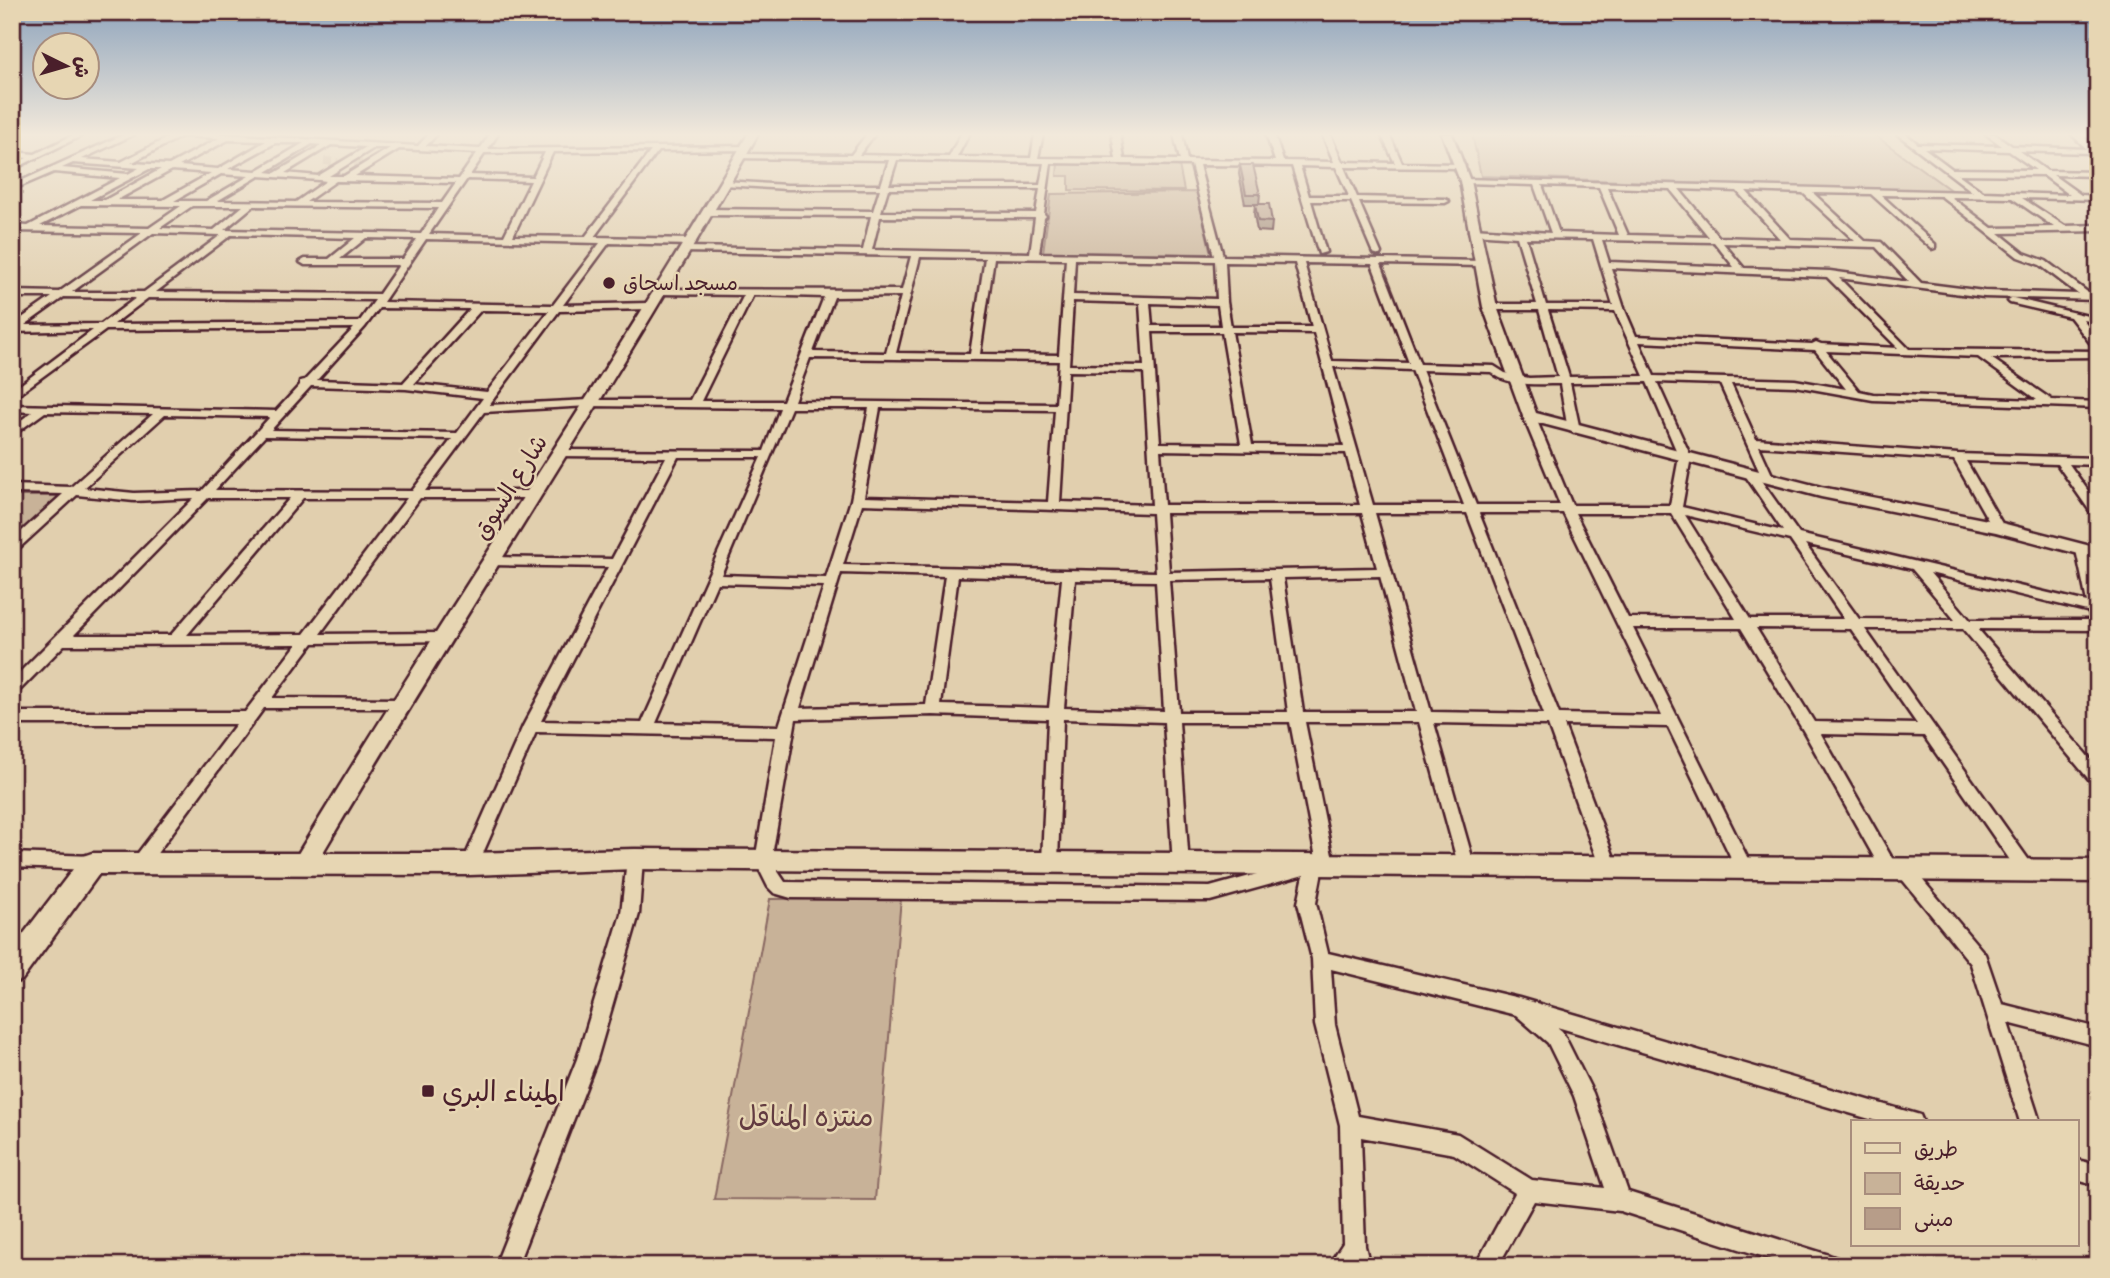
<svg xmlns="http://www.w3.org/2000/svg" width="2110" height="1278" font-family="'Patrick Hand','Playpen Sans Arabic',sans-serif">
	<style>
		.green { fill: #c8b298; stroke: #896862; stroke-width: 2 }
		.lines { fill: none; stroke-linecap: round; stroke-linejoin: round }
		.street-tunnel { stroke: #c3ac94; stroke-width: 8; stroke-dasharray: 8 4.5; stroke-linecap: butt }
		.street-casing { stroke: #4a1f2b; stroke-width: 5 }
		.secondary-casing { stroke: #4a1f2b; stroke-width: 5 }
		.primary-casing { stroke: #4a1f2b; stroke-width: 5 }
		.street { fill: #e7d6b3; fill-rule: evenodd }
		.secondary { fill: #e7d6b3; fill-rule: evenodd }
		.primary { fill: #e7d6b3; fill-rule: evenodd }
		.wall { fill: #9d8776; stroke: #4a1f2b; stroke-width: 2 }
		.building { fill: #b79d89; stroke: #4a1f2b; stroke-width: 2 }
		.poi-dot { fill: #4a1f2b; stroke: #e7d6b3; stroke-width: 2.5 }
		.labels { text-anchor: middle; stroke-width: 5; stroke-linejoin: round; paint-order: stroke }
		.far-poi-label { font-size: 21px; fill: #4a1f2b; stroke: #e7d6b3; text-anchor: start }
		.street-label { font-size: 24px; fill: #4a1f2b; stroke: #e7d6b3 }
		.near-poi-label { font-size: 28px; fill: #4a1f2b; stroke: #e7d6b3; text-anchor: start }
		.near-park-label { font-size: 28px; fill: #633c41; stroke: #e7d6b3 }
	</style>
	<rect width="100%" height="100%" fill="#e1cfae"/>
	<filter id="ink" filterUnits="userSpaceOnUse"><feTurbulence type="fractalNoise" baseFrequency=".0143" numOctaves="2"/><feDisplacementMap in="SourceGraphic" scale="14" xChannelSelector="R" yChannelSelector="G"/><feConvolveMatrix kernelMatrix="1 2 1 2 8 2 1 2 1" color-interpolation-filters="sRGB"/></filter>
	<g filter="url(#ink)">
		<!-- green -->
		<path class="green" d="M1472,134H1873L1953,192L1481,176Z
			M1058,163L1179,165L1184,191L1069,190V176H1057Z
			M1197,192L1211,254L1043,252L1051,194Z
			M12,496H66L12,543Z
			M901,898L875,1200L714,1199L770,899Z"/>
		<g class="lines">
			<!-- street-tunnel -->
			<path class="street-tunnel" d="M324,161L338,162
				M354,163H362"/>
			<defs>
				<path id="street" d="M75,134H85L12,170V165L27,158L12,156V152L35,154Z
					M125,134H135L82,159L121,162L175,134H222L418,146L429,134H437L426,146L480,149L490,134H498L488,149L748,146L749,148L745,150L658,151L594,237L691,239L695,242L691,245L609,243L563,305L648,303L653,306L648,309L559,311L489,405L589,400H690L744,295L660,294L657,293V289L902,290L911,256L683,252V248L686,247L863,250L871,216L708,215L704,212L708,209L873,211L880,189H787L724,185L720,183L724,181L787,185H881L889,160L737,158V154H740L851,155L867,134H875L859,155L949,157L961,134H969L957,157L1031,158L1035,134H1043L1038,158L1116,159L1112,134H1120L1124,159L1180,160L1174,134H1182L1187,160L1275,161L1266,134H1274L1283,161L1334,162L1322,134H1330L1342,162L1395,163L1381,134H1389L1402,163L1461,164L1465,166L1461,168L1344,167L1357,197L1445,199L1449,201L1445,203L1359,202L1381,253L1380,255L1373,253L1351,201H1311L1326,252L1319,254L1292,166L1199,165L1223,256L1483,261L1485,263L1480,266L1381,264L1420,364L1494,366L1505,373L1529,378L1558,377L1539,310H1490L1485,307L1490,304H1537L1517,237L1473,234L1469,231L1473,228L1551,233L1534,185L1465,183L1461,181L1462,179L1973,192L1897,134H1906L1918,144L2002,146L1986,134H1995L2012,146L2087,149L2071,134L2098,135V139L2084,137L2098,151L2096,156L2091,153L2019,151L2047,171L2098,172V176L2053,175L2081,195L2098,196V200L2022,198L2065,226L2098,225V231L1999,233L2024,253L2046,261L2090,294H2098V300L1984,297L1839,278L1909,349L2098,351V357L1991,358L2052,400L2098,402V408L1873,400L1795,386L1731,384L1756,439L1958,454L2098,458V465L2069,464L2098,505V518L2094,517L2057,464L1966,461L2004,527L1998,531L1992,527L1954,460L1759,446L1774,479L1772,482H1764L1720,384L1657,382L1691,457L1682,507L1783,531L1745,475L1751,471L1755,472L1799,534L2087,602L2076,550L2077,547H2087L2098,590V612L2095,613L1930,573L1970,620H2098V630L1978,629L2098,768V785L2092,783L1963,629H1865L2033,866L2036,871L2033,876L2027,878L2021,876L1924,736L1821,734L1897,867L1904,863L1910,865L1985,954L2002,1004L2098,1028V1046L2008,1023L2040,1122H2020L1971,964L1897,873L1890,877L1884,875L1804,732L1741,628H1633L1752,867L1750,872L1744,874L1738,872L1668,727L1564,725L1618,868L1615,873L1609,875L1603,873L1600,868L1548,725L1434,723L1474,864L1472,869L1466,871L1460,869L1458,864L1419,722H1305L1334,865L1332,870L1322,871L1316,903L1328,953L1519,998L1920,1115L1923,1122H1880L1557,1027L1562,1031L1593,1093L1628,1192L1829,1255L1837,1258L1840,1266H1793L1620,1211L1534,1201L1498,1266H1475L1515,1193L1454,1154L1361,1137L1365,1246L1370,1266H1328L1343,1243L1340,1125L1315,1025L1312,959L1298,903L1304,875L1210,901L791,898L774,893L768,887L755,861L776,737L536,732L476,869L470,871L464,869L462,864L523,726L608,567L492,565L486,561L492,557L612,559L666,457L561,456L555,453L561,450L764,451L780,408L589,406L484,412L425,491H533L539,495L537,498H420L320,634L443,633L450,638L448,641L313,643L272,698L399,699L404,700L406,704L404,708H264L147,867L141,869L135,867L133,862L135,857L236,724H12V712H245L297,644L64,645L17,693L12,694V680L194,498L134,501L77,495L17,550L12,551V540L63,494L12,493V485L71,487L153,414L45,412L12,436V427L32,412L12,411V405L276,411L300,385V381L305,380L354,328L106,330L12,399V391L93,330L12,332V325L52,297H12V291L59,292L142,233L12,231V225L28,226L120,178L54,172L12,190V185ZM182,136L219,138L169,165L131,163ZM228,140L266,141L218,169L179,166ZM275,143H304L256,171L228,169ZM312,144L322,145L275,173L266,172ZM331,145L366,147L318,176L285,173ZM374,148H390L344,176H329ZM1924,148L2009,151L2036,170L1952,169ZM399,149L477,153L459,179L355,176ZM651,151L585,237L513,236L553,152ZM545,152L533,177L470,175L485,153ZM897,160L1044,163L1040,185H889ZM73,163L139,168L128,174L62,168ZM1051,163L1191,165L1214,256L1039,253L1044,218L1046,216L1044,214ZM1300,166L1336,167L1349,196H1309ZM149,169H161L105,200H90ZM172,170L211,173L163,200H117ZM221,174L249,176L206,201H174ZM1958,174L2043,175L2070,195L1983,192ZM259,176L319,180L326,181L296,202L217,201ZM467,179L531,181L504,236L429,234ZM336,181L456,183L442,203L306,202ZM1542,185L1599,187L1619,235L1559,233ZM1607,187L1670,189L1709,237L1628,235ZM888,189H1040L1036,213L881,212ZM1679,189L1737,191L1780,239L1719,237ZM1746,191L1803,193L1855,241L1790,239ZM1813,193L1871,194L1932,249L1935,248V244L1881,195L1941,196L2018,257L2040,265L2078,294L1984,291L1921,283L1881,242L1865,241ZM1951,197L2012,198L2054,227L1992,228ZM81,205L181,206L149,228L40,226ZM192,206H243L214,230L160,228ZM253,206L438,208L421,234L224,230ZM880,217L1035,218L1030,253L872,250ZM153,233L221,235L144,292H72ZM231,235L355,238L329,259H305L300,262L305,265H399L379,294L156,292ZM366,238L417,239L403,259H340ZM1526,238L1593,239L1613,305H1546ZM426,239L600,243L553,305L383,302ZM1602,240L1714,242L1734,267L1609,262ZM1723,243L1876,247L1909,282L1830,271L1744,268ZM920,257L985,258L970,354L896,353ZM994,258L1066,259L1059,355L980,354ZM1075,259L1215,261L1217,299L1073,295ZM1225,262L1295,263L1312,327H1231L1227,302ZM1304,263L1372,264L1409,363L1332,361ZM1611,268L1827,277L1898,348L1821,344L1816,342L1812,344L1636,336L1624,308ZM753,295L824,297L783,401H701ZM901,296L886,353L813,352L834,297ZM64,297L136,298L101,324L25,325ZM148,298L375,300L359,322L114,324ZM1073,301L1140,303L1144,366L1069,365ZM1150,303L1218,305L1221,326H1152ZM379,308L470,309L403,383L317,380L365,327ZM481,310L549,311L487,392L414,384ZM1548,310L1615,311L1644,376L1569,377ZM1152,332H1222L1241,444L1160,443ZM1232,332L1314,333L1344,446L1252,445ZM1639,342L1815,350L1846,389L1795,380L1654,376ZM1826,351L1978,357L2037,400L1873,394L1859,391ZM810,358L1059,361L1056,404L794,401ZM1333,367L1412,370L1464,505H1373ZM1422,370L1491,372C1508,387 1538,384 1560,384L1568,430L1574,433L1580,430L1570,383L1647,382L1679,457L1670,505H1572L1535,416L1529,413L1523,416L1560,505H1476ZM1068,371L1144,372L1152,505L1060,502ZM311,386L406,389L483,398L457,433L271,430ZM791,408H869L851,500L826,578L721,575ZM880,408L1055,410L1048,502L864,497ZM165,415L270,417L202,491L134,493L84,488ZM265,436L452,439L412,491L215,490ZM1160,450L1346,453L1360,505H1164ZM678,457H761L642,723L541,721ZM208,498H290L171,635H74ZM303,498H407L304,634L187,635ZM862,504L1152,513L1156,572L843,565ZM1165,513H1362L1377,568L1169,572ZM1375,513H1467L1544,714L1431,712ZM1479,513H1563L1662,716L1559,714ZM1575,513H1671L1736,619L1628,618ZM1685,515L1790,540L1844,619H1750ZM1805,544L1912,569L1955,620L1859,619ZM841,573L945,576L926,705L800,708ZM958,576L1062,579L1049,708L941,705ZM1380,576L1416,712H1303L1283,578ZM1270,578L1288,712H1179L1169,580ZM1075,580L1156,581L1164,711L1064,708ZM717,583L824,586L779,726L656,723ZM1756,628L1851,629L1917,724L1814,722ZM933,715L1048,719L1042,862L1044,867L1050,869L1056,867L1058,862L1063,719L1164,722L1173,866L1175,871L1181,873L1187,871L1189,866L1179,722H1290L1316,858L1210,887L785,882L771,861L796,719ZM1331,969L1516,1015L1548,1043L1574,1096L1605,1188L1532,1180L1458,1134L1358,1116L1335,1025Z
					M2013,298L2096,318V322L2083,320L2098,339V349L2094,348L2070,317L2010,303L2008,301Z
					M635,852L641,854L643,859L639,914L597,1059L517,1266H495L577,1059L621,914L627,859L629,854Z
					M12,853L92,856L98,858L100,863L98,868L92,870L12,867Z
					M2077,1160L2098,1165V1186L2077,1180Z"/>
				<path id="secondary" d="M748,134H758C617,384 457,623 312,871L304,874L296,871L292,864L296,857C443,614 605,380 748,134Z
					M1442,134H1452L1470,181L1497,307L1536,413L1821,487L1998,522L2098,548V559L1996,532L1821,497L1524,419L1483,307L1460,181Z
					M2098,603V619L2091,617L2086,608L2088,604Z"/>
				<path id="primary" d="M635,849L2098,860V882L635,869L470,875L99,874L22,980L12,983V949L83,856L92,853H470Z"/>
			</defs>
			<!-- street casing -->
			<use href="#street" class="street-casing"/>
			<!-- secondary casing -->
			<use href="#secondary" class="secondary-casing"/>
			<!-- primary casing -->
			<use href="#primary" class="primary-casing"/>
			<!-- street -->
			<use href="#street" class="street"/>
			<!-- secondary -->
			<use href="#secondary" class="secondary"/>
			<!-- primary -->
			<use href="#primary" class="primary"/>
		</g>
		<!-- wall -->
		<path class="wall" d="M1240,165L1260,194L1259,204L1272,222L1271,232L1257,231L1254,214L1255,204H1245L1239,174Z"/>
		<!-- building -->
		<path class="building" d="M1240,165H1253L1260,194H1246Z
			M1255,204H1269L1272,222L1258,221Z"/>
	</g>
	<!-- sky -->
	<linearGradient id="sky" x2="0" y2="1"><stop stop-color="#8da3bc"/><stop offset="0.43" stop-color="#f2e9db"/><stop offset="1" stop-color="#f2e9db" stop-opacity="0"/></linearGradient>
	<rect width="2110" height="313" fill="url(#sky)"/>
	<!-- markers -->
	<g class="poi-dot">
		<circle cx="609" cy="283" r="7"/>
		<rect x="421" y="1084" width="14" height="14" rx="3.5"/>
	</g>
	<g class="labels">
		<!-- far-poi labels -->
		<g class="far-poi-label">
			<text x="623" y="290">مسجد اسحاق</text>
		</g>
		<!-- street labels -->
		<g class="street-label">
			<text transform="translate(510 487) rotate(-58)" y="8">شارع السوق</text>
		</g>
		<!-- near-poi labels -->
		<g class="near-poi-label">
			<text x="442" y="1101">الميناء البري</text>
		</g>
		<!-- near-park labels -->
		<g class="near-park-label">
			<text x="806" y="1126">منتزه المناقل</text>
		</g>
	</g>
	<!-- margin -->
	<rect width="2110" height="1278" fill="none" stroke="#e7d6b3" stroke-width="42"/>
	<rect x="21" y="21" width="2068" height="1236" fill="none" stroke="#4a1f2b" stroke-width="2.5" filter="url(#ink)"/>
	<!-- legend -->
	<rect x="1851" y="1120" width="228" height="126" fill="#e7d6b3" stroke="#a88d7d" stroke-width="2"/>
	<rect x="1865" y="1143" width="35" height="10" fill="#e7d6b3" stroke="#a88d7d" stroke-width="2"/>
	<text x="1914" y="1156" font-size="21" fill="#4a1f2b">طريق</text>
	<rect x="1865" y="1173" width="35" height="21" fill="#c8b298" stroke="#a88d7d" stroke-width="2"/>
	<text x="1914" y="1190" font-size="21" fill="#4a1f2b">حديقة</text>
	<rect x="1865" y="1208" width="35" height="21" fill="#b79d89" stroke="#a88d7d" stroke-width="2"/>
	<text x="1914" y="1226" font-size="21" fill="#4a1f2b">مبنى</text>
	<!-- north arrow -->
	<g transform="translate(66 66) rotate(95)"><circle r="33" fill="#e7d6b3" stroke="#a88d7d" stroke-width="2"/>
	<path d="M0-5L12 26L0 18L-12 26Z" fill="#4a1f2b"/>
	<text y="-10" font-size="19" font-weight="bold" text-anchor="middle" fill="#4a1f2b">ش</text>
	</g>
</svg>
